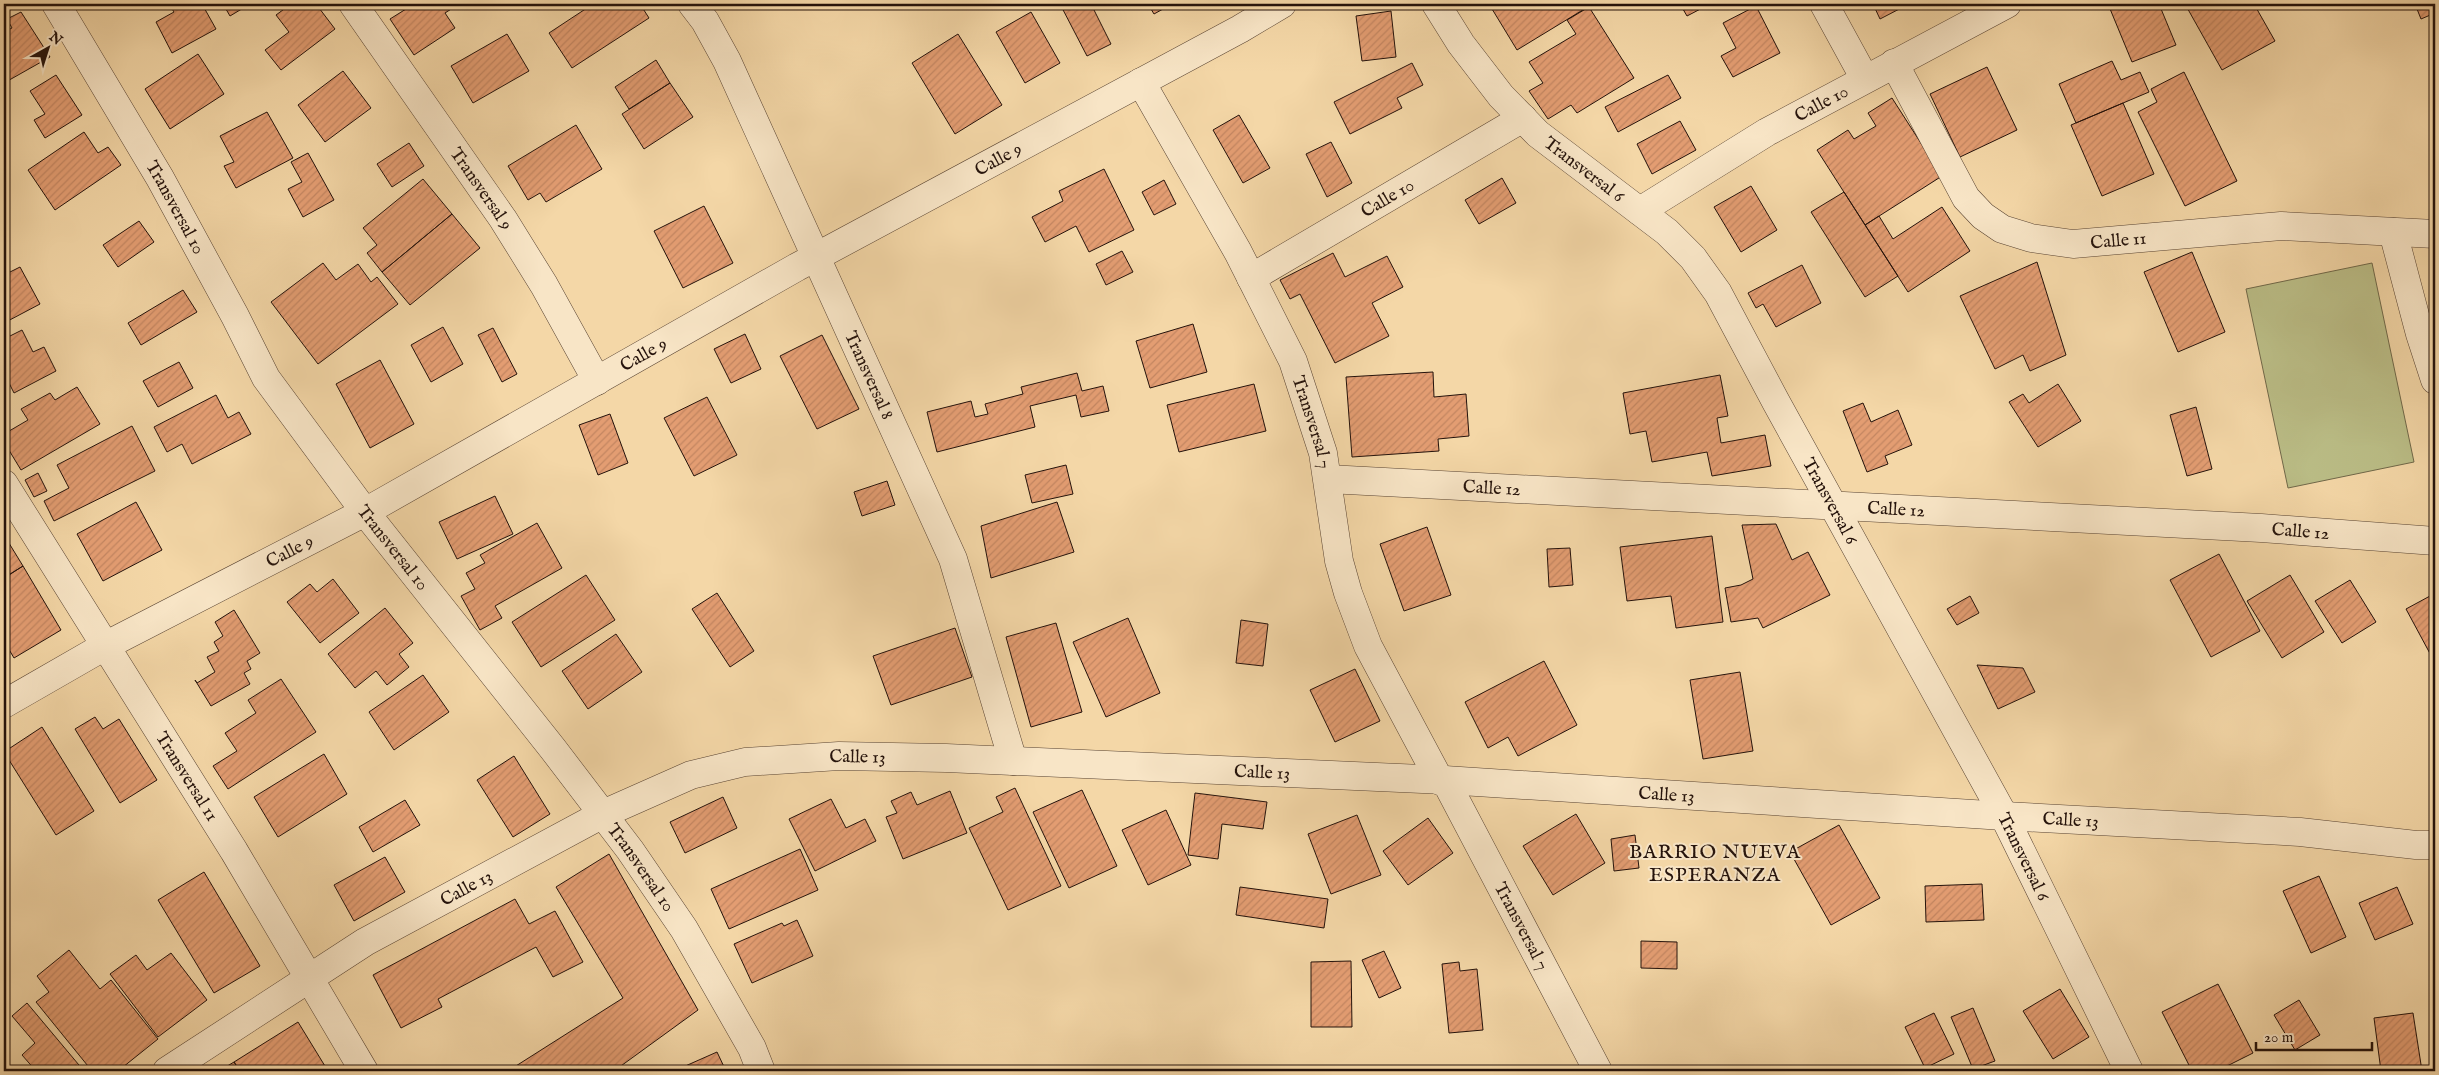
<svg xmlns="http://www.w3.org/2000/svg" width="2439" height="1075" font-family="'IM FELL English',serif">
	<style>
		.grass { fill: #bbbe87; stroke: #706849 }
		.building { fill: url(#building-hatch); stroke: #24120b }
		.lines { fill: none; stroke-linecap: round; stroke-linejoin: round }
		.minor-casing { stroke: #584332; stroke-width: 29 }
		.minor { stroke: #f8e5c6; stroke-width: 28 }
		.labels { text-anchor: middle; stroke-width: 4; stroke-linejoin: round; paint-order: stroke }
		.street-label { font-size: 18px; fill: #24120b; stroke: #f8e5c6 }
		.quarter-label { font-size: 20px; letter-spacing: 1px; fill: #24120b; stroke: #f8e5c6 }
	</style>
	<defs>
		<pattern id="building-hatch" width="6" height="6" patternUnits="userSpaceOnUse" patternTransform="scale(1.25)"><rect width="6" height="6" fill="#e39d72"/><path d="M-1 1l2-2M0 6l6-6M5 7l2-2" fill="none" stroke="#c38661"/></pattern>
	</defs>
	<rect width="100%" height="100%" fill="#f4d7a7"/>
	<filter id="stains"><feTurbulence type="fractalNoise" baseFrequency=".004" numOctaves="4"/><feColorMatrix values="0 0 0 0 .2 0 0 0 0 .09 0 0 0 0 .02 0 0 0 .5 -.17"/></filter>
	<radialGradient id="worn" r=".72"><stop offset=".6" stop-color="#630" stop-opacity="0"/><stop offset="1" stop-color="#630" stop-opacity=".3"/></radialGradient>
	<!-- grass -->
	<path class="grass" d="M2372,263L2414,462L2288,488L2246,289Z"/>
	<!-- building -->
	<path class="building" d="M169,4H202L216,29L172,53L156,22L174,12Z
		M223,4H250L230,16Z
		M291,4H316L335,29L281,70L265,50L289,32L276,15Z
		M414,4H459L445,13L455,28L414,55L390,19Z
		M593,4H640L649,18L572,68L549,33Z
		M872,4H884L875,9Z
		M1060,4H1091L1111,44L1087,56Z
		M1148,4H1172L1154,14Z
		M1489,4H1583L1586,8L1517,50Z
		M1680,4H1710L1687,16Z
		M1873,4H1909L1880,19Z
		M2108,4H2159L2176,45L2132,62Z
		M2185,4H2254L2275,41L2222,70Z
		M2415,4H2435V13L2421,19Z
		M1756,6L1780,53L1733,77L1721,56L1736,48L1723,23Z
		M1589,7L1634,78L1577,113L1571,105L1548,119L1529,91L1543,83L1529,62L1576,34L1567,20Z
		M1391,11L1396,57L1362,61L1356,16Z
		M21,12L50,57L4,83V32L12,28L7,19Z
		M1031,12L1060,63L1025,83L996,32Z
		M507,34L529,71L473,103L451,66Z
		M958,34L1002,105L955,134L912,63Z
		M198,54L224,94L170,129L145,89Z
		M656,60L670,83L629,109L615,87Z
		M2112,61L2121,80L2140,72L2149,92L2076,123L2059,84Z
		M1412,63L1423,85L1397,98L1402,108L1350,134L1334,102Z
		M1987,67L2017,130L1960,157L1930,94Z
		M343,71L371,108L325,142L298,105Z
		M2184,72L2237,181L2185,206L2138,112L2157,102L2151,89Z
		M56,75L82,115L45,138L34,120L45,114L30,91Z
		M1668,75L1681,98L1618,132L1605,107Z
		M670,83L693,117L644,149L622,114Z
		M1892,98L1942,176L1865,225L1817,150L1848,130L1854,139L1876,126L1868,113Z
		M2123,103L2154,174L2102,196L2071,125Z
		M267,112L293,158L236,188L224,166L234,162L220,136Z
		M1239,115L1270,168L1243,183L1213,130Z
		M1680,121L1696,150L1652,174L1637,144Z
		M576,125L602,169L546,202L540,193L528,200L508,166Z
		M84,132L98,153L108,147L121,165L55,210L28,170Z
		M1331,142L1352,183L1327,197L1306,154Z
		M409,143L424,166L392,187L377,164Z
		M308,153L334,200L303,217L288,189L302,182L291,162Z
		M1104,169L1134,230L1089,252L1076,226L1045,242L1032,217L1063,201L1059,191Z
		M1502,178L1516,203L1479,224L1465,200Z
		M423,179L452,214L382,272L367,253L377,245L363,228Z
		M1164,180L1176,204L1154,215L1142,192Z
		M1751,186L1777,230L1741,252L1714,207Z
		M1844,192L1898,276L1865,297L1811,212Z
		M704,206L733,263L683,288L654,231Z
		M1942,207L1970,251L1908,292L1865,225L1879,216L1893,239Z
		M452,214L480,248L410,305L382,272Z
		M139,221L154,242L118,267L103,245Z
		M1122,251L1133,272L1106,285L1096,264Z
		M2192,252L2225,332L2178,352L2144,272Z
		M1333,253L1345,277L1387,256L1403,287L1372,303L1389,336L1335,363L1300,294L1290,299L1280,280Z
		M2037,262L2066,355L2030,371L2023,355L1995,369L1960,296Z
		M323,263L336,280L358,264L371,282L377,277L398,304L318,364L271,302Z
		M1802,265L1821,303L1776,327L1763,304L1756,308L1748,293Z
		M20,267L40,304L4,323V275Z
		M183,290L197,312L141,345L128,323Z
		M1193,324L1207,372L1150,388L1136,341Z
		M443,327L463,364L431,382L411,345Z
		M493,328L517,374L502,382L478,335Z
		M22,330L33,352L44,347L56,371L14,393L4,373V339Z
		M745,334L761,369L731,383L714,349Z
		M822,335L859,409L817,429L780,356Z
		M380,360L414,424L370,448L336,384Z
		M179,362L193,388L158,407L143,381Z
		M1433,372L1434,397L1466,394L1469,436L1438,439L1439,451L1352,457L1346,377Z
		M1077,373L1082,391L1103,386L1109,411L1081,417L1076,395L1030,406L1035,427L937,452L927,412L971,401L975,417L988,414L985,404L1023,394L1021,387Z
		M1720,375L1728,416L1717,418L1721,443L1765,435L1771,466L1712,476L1707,452L1652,462L1646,431L1630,434L1623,393Z
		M1254,384L1266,431L1179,452L1167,405Z
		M2058,384L2081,421L2038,447L2009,402L2023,394L2029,403Z
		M77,387L100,424L21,470L4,442V434L28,420L21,409L50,393L55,400Z
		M216,395L228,418L239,412L251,434L192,464L182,444L167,452L154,427Z
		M707,397L737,455L694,476L664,418Z
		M1863,403L1871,422L1898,410L1912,445L1885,456L1888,464L1867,472L1843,411Z
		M2196,407L2212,469L2187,476L2170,415Z
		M610,414L628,463L598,475L579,425Z
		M132,426L155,471L54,521L44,501L69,488L57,465Z
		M1066,465L1073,494L1032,503L1025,475Z
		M38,473L47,491L34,497L25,480Z
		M887,481L895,505L862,516L854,492Z
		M495,496L513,534L457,559L439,522Z
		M136,502L162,550L103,581L77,534Z
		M1057,502L1074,552L991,578L981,526Z
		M537,523L562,568L495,606L502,618L480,630L461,596L475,589L466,573L485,563L480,555Z
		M1776,524L1792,560L1808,552L1830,595L1763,628L1758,618L1731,622L1725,588L1741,585L1753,579L1742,525Z
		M1427,527L1451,595L1404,611L1380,544Z
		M4,535L23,566L4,578Z
		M1712,536L1723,622L1676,628L1671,596L1627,601L1620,547Z
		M1570,548L1573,585L1549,587L1547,549Z
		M2219,554L2260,631L2211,657L2170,580Z
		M23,566L61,630L14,658L4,641V578Z
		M586,575L615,620L541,667L512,622Z
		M2290,575L2324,632L2282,658L2247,601Z
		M333,579L359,613L320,643L287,602L310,584L317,592Z
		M2350,580L2376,622L2342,643L2315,601Z
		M717,593L754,651L730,667L692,609Z
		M1970,596L1979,613L1957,625L1947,609Z
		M2430,596L2435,605L2434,661L2406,609Z
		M385,608L413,643L399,654L409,667L387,685L376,671L355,688L328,654Z
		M234,610L260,653L247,661L251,669L244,673L250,684L211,706L195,680L197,683L215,672L207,657L219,651L214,642L223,636L215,622Z
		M1128,618L1160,693L1106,717L1073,642Z
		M1241,620L1268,624L1263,666L1236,663Z
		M1056,623L1082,712L1031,727L1006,637Z
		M955,628L972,677L891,705L873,656Z
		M616,634L642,672L588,709L562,671Z
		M4,654L8,662L4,664Z
		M1544,661L1577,725L1518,756L1508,737L1488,748L1465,702Z
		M1977,665L2023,668L2035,692L1998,709Z
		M1355,669L1380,721L1335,742L1310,690Z
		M1740,672L1753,751L1703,759L1690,680Z
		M423,675L449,712L394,750L369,712Z
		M281,679L316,732L228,789L213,766L237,751L225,733L256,713L248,700Z
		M95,717L103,729L119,719L157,780L120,803L75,729Z
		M42,727L94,811L56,835L4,752Z
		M324,754L347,794L278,837L254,797Z
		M514,756L550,814L513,837L477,780Z
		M1015,788L1061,886L1008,910L969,828L1003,812L996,797Z
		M1082,790L1117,866L1069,888L1033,812Z
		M950,791L967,833L903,859L886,817L897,813L891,801L911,792L917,805Z
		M1195,793L1267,802L1263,829L1222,824L1218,859L1188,855Z
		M723,797L737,828L685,853L670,822Z
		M831,799L846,828L865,819L876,841L815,871L789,819Z
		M405,800L420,825L373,852L359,827Z
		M1166,810L1191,865L1148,885L1122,830Z
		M1576,814L1605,863L1553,895L1523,846Z
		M1357,815L1381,875L1331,894L1308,834Z
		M1428,818L1453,853L1408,885L1383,851Z
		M1839,825L1880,898L1831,925L1790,852Z
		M1635,835L1639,868L1614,871L1611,839Z
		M800,849L818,890L729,929L711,889Z
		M609,854L698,1010L614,1071L612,1066L604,1071H508L623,998L556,887Z
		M385,857L405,892L354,921L334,885Z
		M204,872L260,966L214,993L158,900Z
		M2319,876L2346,937L2311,953L2283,891Z
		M1982,884L1984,920L1926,922L1925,886Z
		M2435,886V900L2431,887Z
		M1240,887L1328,899L1324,928L1236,915Z
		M2397,887L2413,924L2375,940L2359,903Z
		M515,899L529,924L555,911L583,962L553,977L536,947L438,999L442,1007L401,1028L373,975Z
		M797,920L813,956L752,983L734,944L782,923L784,926Z
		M1641,941L1677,942V969L1641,968Z
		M69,950L100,989L111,980L158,1039L118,1071H92L36,1002L49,992L37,976Z
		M1384,951L1401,988L1379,998L1362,960Z
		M171,953L207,1000L158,1037L110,974L136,955L147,970Z
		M1351,961L1352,1027H1311V962Z
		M1459,962L1460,971L1477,969L1483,1030L1449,1033L1442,964Z
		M2218,984L2253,1053L2217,1071H2192L2162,1012Z
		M2060,989L2089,1037L2053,1059L2023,1011Z
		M2299,1000L2320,1035L2295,1050L2274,1015Z
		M27,1003L84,1071H36L22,1055L35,1043L12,1016Z
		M1973,1008L1995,1061L1973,1069L1951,1017Z
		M1934,1013L1954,1054L1925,1068L1905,1027Z
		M2413,1013L2422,1071H2381L2374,1018Z
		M298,1022L328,1071H240L234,1062Z
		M717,1052L726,1071H674Z
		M234,1062L240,1071H219Z"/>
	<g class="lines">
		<defs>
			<g id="minor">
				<path id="s1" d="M56,4L160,178L235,316L266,378L365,512L553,749L630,850L684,929L752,1048L761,1071"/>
				<path id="s2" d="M353,4L503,219L544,285L597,381"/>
				<path id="s3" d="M692,4L705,21L727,61L953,559L1013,761"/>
				<path id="s4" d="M1436,4L1461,44L1501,96L1538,134L1667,232L1693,258L1718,293L1776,402L2004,816L2129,1071"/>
				<path d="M1824,4L1865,79"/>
				<path id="s5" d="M1894,63L1966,198L1983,216L2002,229L2031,238L2073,244L2281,226L2435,234"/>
				<path id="s6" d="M1141,82L1238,252L1293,361L1323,453L1339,561L1348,593L1368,646L1440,781"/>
				<path id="s7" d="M1640,211L1767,132L2007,4"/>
				<path d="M2393,232L2420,334L2435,380"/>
				<path id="s8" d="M1251,278L1523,118"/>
				<path id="s9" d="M1328,479L2261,528L2435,541"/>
				<path id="s10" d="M4,484L234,851L364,1071"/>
				<path id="s11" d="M4,704L105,646L365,512L797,267L1240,29L1282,4"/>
				<path id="s12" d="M1445,780L1598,1071"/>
				<path id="s13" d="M167,1071L365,942L603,814L691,775L745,762L839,756L946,758L1445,780L2004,816L2300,832L2416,845H2435"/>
			</g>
		</defs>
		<!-- minor casing -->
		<use href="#minor" class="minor-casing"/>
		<!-- minor -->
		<use href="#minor" class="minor"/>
	</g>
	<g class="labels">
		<!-- street labels -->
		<g class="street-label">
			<text dy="6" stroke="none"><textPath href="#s7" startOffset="211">Calle 10</textPath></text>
			<text dy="6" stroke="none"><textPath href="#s11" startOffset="1134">Calle 9</textPath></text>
			<text dy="6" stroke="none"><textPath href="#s4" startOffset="224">Transversal 6</textPath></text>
			<text dy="6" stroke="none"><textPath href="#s2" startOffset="225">Transversal 9</textPath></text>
			<text dy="6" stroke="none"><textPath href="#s8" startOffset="158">Calle 10</textPath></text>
			<text dy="6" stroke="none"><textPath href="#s1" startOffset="236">Transversal 10</textPath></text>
			<text dy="6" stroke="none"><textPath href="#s5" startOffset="319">Calle 11</textPath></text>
			<text dy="6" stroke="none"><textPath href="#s11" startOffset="729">Calle 9</textPath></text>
			<text dy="6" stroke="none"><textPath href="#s3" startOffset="412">Transversal 8</textPath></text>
			<text dy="6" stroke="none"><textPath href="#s6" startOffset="382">Transversal 7</textPath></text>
			<text dy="6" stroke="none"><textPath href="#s9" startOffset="164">Calle 12</textPath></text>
			<text dy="6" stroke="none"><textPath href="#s4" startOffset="644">Transversal 6</textPath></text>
			<text dy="6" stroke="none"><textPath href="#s9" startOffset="569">Calle 12</textPath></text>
			<text dy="6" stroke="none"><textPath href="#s9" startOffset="974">Calle 12</textPath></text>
			<text dy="6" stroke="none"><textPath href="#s1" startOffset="641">Transversal 10</textPath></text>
			<text dy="6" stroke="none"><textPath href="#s11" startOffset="324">Calle 9</textPath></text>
			<text dy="6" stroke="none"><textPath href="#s13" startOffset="771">Calle 13</textPath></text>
			<text dy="6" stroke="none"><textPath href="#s13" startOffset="1176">Calle 13</textPath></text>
			<text dy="6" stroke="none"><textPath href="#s10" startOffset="345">Transversal 11</textPath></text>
			<text dy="6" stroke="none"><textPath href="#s13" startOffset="1581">Calle 13</textPath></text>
			<text dy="6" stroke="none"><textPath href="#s13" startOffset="1986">Calle 13</textPath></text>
			<text dy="6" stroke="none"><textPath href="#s4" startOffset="1049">Transversal 6</textPath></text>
			<text dy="6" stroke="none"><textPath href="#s1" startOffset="1046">Transversal 10</textPath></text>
			<text dy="6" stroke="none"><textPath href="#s13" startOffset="351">Calle 13</textPath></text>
			<text dy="6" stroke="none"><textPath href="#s12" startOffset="165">Transversal 7</textPath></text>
		</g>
		<!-- quarter labels -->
		<g class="quarter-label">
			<text x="1715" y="858">BARRIO NUEVA<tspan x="1715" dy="23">ESPERANZA</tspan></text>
		</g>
	</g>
	<!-- margin -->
	<rect width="2439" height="1075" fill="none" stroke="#f4d7a7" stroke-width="20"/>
	<rect x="5" y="5" width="2429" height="1065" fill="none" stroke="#24120b" stroke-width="2.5"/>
	<rect x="10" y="10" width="2419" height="1055" fill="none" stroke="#24120b"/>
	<!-- north arrow -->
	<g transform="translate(48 48) rotate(39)" stroke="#f8e5c6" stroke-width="4" paint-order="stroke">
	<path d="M0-4L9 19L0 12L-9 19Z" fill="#24120b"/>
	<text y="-8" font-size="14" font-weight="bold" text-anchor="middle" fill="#24120b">N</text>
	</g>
	<!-- scale -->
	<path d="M2256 1042v8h116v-8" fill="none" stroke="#24120b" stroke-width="2.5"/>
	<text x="2264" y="1042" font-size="15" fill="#24120b" stroke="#f8e5c6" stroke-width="4" paint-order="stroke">20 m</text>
	<rect width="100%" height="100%" filter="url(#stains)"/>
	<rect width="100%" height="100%" fill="url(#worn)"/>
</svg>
